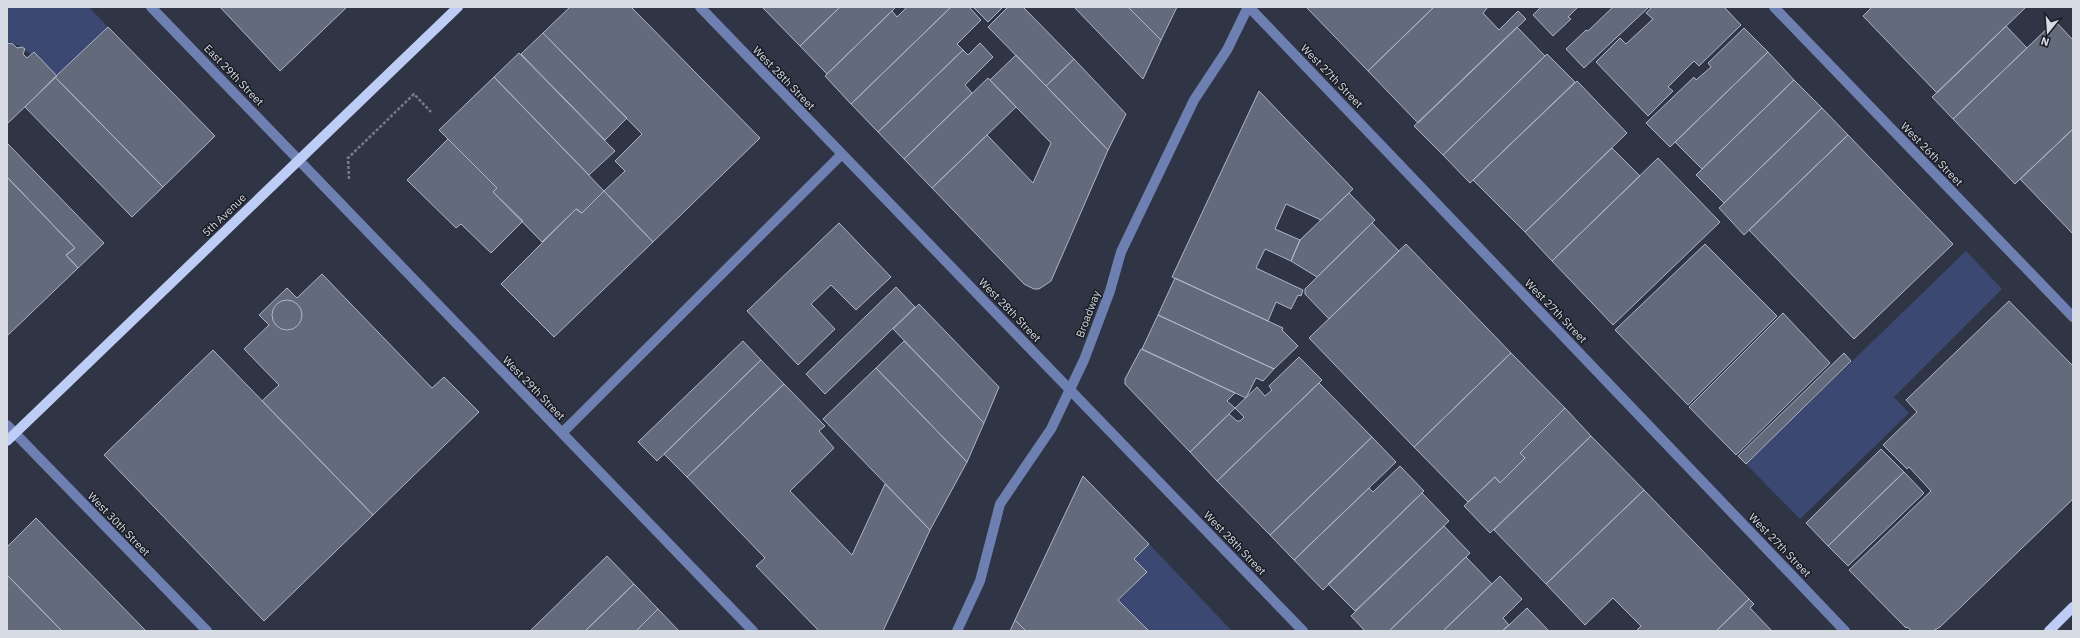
<svg xmlns="http://www.w3.org/2000/svg" width="2080" height="638" font-family="'IBM Plex Sans',sans-serif">
	<style>
		.green { fill: #3a4872 }
		.building { fill: #636a7b; stroke: #aeb5c8 }
		.lines { fill: none; stroke-linecap: round; stroke-linejoin: round }
		.path { stroke: #777c89; stroke-width: 2.5; stroke-dasharray: 3 2; stroke-linecap: butt }
		.minor { stroke: #6e80b1; stroke-width: 10 }
		.major { stroke: #bdcdf5; stroke-width: 10 }
		.labels { text-anchor: middle; stroke-width: 3; stroke-linejoin: round; paint-order: stroke }
		.street-label { font-size: 11px; fill: #d7dbe4; stroke: #1a1d24 }
	</style>
	<rect width="100%" height="100%" fill="#303545"/>
	<!-- green -->
	<path class="green" d="M7,7H89L108,27L57,76L22,47L7,41Z
		M1966,251L2002,289L1894,397L1909,413L1800,519L1746,464Z
		M1149,544L1232,631H1149L1118,600L1147,572L1134,559Z"/>
	<!-- building -->
	<path class="building" d="M220,7H347L280,71Z
		M570,7H631L760,138L653,242L604,191L625,171L615,161L642,134L543,33Z
		M762,7H840L800,46Z
		M840,7H896L827,74L800,46Z
		M907,7H951L851,104L825,76L892,11L897,17Z
		M951,7H969L981,20L957,44L963,50L878,132L851,104Z
		M973,7H1003L988,22Z
		M1008,7H1023L1074,59L1046,86L988,27Z
		M1074,7H1128L1161,40L1143,79Z
		M1128,7H1177L1161,40Z
		M1306,7H1434L1368,71Z
		M1434,7H1488L1483,13L1499,30L1518,11L1526,19L1418,123L1368,71Z
		M1541,7H1578L1568,17L1571,19L1553,36L1533,15Z
		M1613,7H1649L1584,68L1566,49L1586,30L1588,31Z
		M1652,7H1724L1741,25L1699,66L1694,61L1668,87L1673,91L1648,116L1596,62L1620,38L1626,44L1653,19L1646,13Z
		M1872,7H2026L1937,93L1863,16Z
		M2055,21L2073,40V129L2015,184L1953,119Z
		M2006,26L2027,48L1953,119L1932,97Z
		M108,27L215,136L163,187L55,77Z
		M1517,27L1545,56L1443,155L1414,126Z
		M1744,28L1768,52L1670,147L1646,123L1694,77L1696,80L1711,67L1708,63Z
		M543,33L627,118L605,140L521,54Z
		M7,43L13,44L17,48L22,47L25,49L23,54L27,58L34,52L57,76L7,124Z
		M980,43L993,57L965,85L972,93L904,159L878,132L963,50L968,55Z
		M1768,52L1794,80L1702,169L1675,142Z
		M519,53L615,151L589,175L494,77Z
		M1547,54L1575,82L1470,183L1443,155Z
		M1016,55L1108,150L1051,281L1039,289H1034L1024,284L932,188L987,135L1033,183L1051,143L990,80Z
		M1074,59L1126,114L1108,150L1046,86Z
		M55,77L163,187L132,217L25,107Z
		M494,77L604,191L582,213L576,209L542,242L493,192L497,188L439,130Z
		M988,78L1016,107L932,188L904,159Z
		M1794,80L1822,108L1724,203L1696,175Z
		M1577,81L1627,133L1525,232L1473,180Z
		M1259,91L1353,189L1321,220L1286,204L1275,229L1300,240L1291,261L1265,249L1256,268L1303,290L1301,296L1298,295L1291,309L1276,302L1268,321L1172,277Z
		M1822,108L1848,135L1744,235L1719,208Z
		M2073,129V234L2020,179Z
		M1848,135L1953,244L1854,339L1749,230Z
		M448,139L497,188L493,192L523,221L491,253L461,224L456,228L407,180Z
		M7,143L104,243L78,268L66,255L75,248L7,177Z
		M1612,148L1640,176L1552,261L1525,232Z
		M1658,158L1720,222L1613,325L1552,261Z
		M7,177L75,248L66,255L78,268L7,336Z
		M604,191L653,242L554,337L501,284L576,209L582,213Z
		M1349,193L1375,220L1317,277L1291,261L1300,240Z
		M839,223L891,277L856,310L831,285L811,304L835,329L798,365L747,311Z
		M1372,223L1399,251L1329,319L1305,294V289Z
		M1406,244L1511,353L1414,447L1309,338Z
		M1705,244L1777,316L1688,405L1615,330Z
		M322,274L432,388L444,377L479,412L373,515L262,401L279,385L244,349L269,325L259,315L287,288L297,298Z
		M1175,278L1283,328L1282,330L1298,346L1274,369L1158,315Z
		M896,287L915,307L825,394L806,374Z
		M272 315a15 15 0 1 1 30 0a15 15 0 1 1-30 0Z
		M2009,301L2073,366V499L1940,627L1933,631H1912L1907,627L1906,628L1849,570L1931,491L1909,467L1907,469L1883,445L1917,412L1906,400Z
		M919,304L999,387L984,423L893,329Z
		M1783,313L1830,363L1736,455L1689,407Z
		M1158,315L1274,369L1263,381L1256,378L1246,398L1142,349Z
		M743,341L761,360L657,461L638,442Z
		M904,341L984,423L967,462L876,368Z
		M1141,349L1235,393L1227,401L1235,408L1190,452L1125,384V379Z
		M213,350L373,515L264,621L104,455Z
		M1511,353L1565,408L1520,453L1525,458L1500,483L1495,477L1468,502L1414,447Z
		M1844,353L1851,361L1746,464L1738,456Z
		M1299,357L1322,380L1217,481L1190,452L1229,414L1237,421H1240L1244,417L1235,408L1257,387L1265,396L1272,390L1269,386Z
		M761,360L784,384L687,477L664,454Z
		M876,368L967,462L930,530L823,419Z
		M1319,383L1372,437L1270,535L1217,481Z
		M784,384L825,426L819,431L834,448L790,491L852,555L885,484L930,530L883,631H819L756,566L765,558L687,477Z
		M1565,408L1591,436L1490,533L1464,506L1495,477L1500,483L1525,458L1520,453Z
		M1591,436L1644,490L1546,584L1494,530Z
		M1372,437L1396,462L1294,560L1270,535Z
		M1881,449L1904,472L1828,546L1806,523Z
		M1400,466L1424,491L1323,590L1294,560L1369,488L1373,492Z
		M1904,472L1924,493L1848,566L1828,546Z
		M1083,476L1149,544L1134,559L1147,572L1118,600L1149,631H1026L1015,620Z
		M1644,490L1749,599L1716,631H1636L1641,626L1613,598L1585,625L1546,584Z
		M1422,493L1449,521L1355,611L1328,584Z
		M36,518L146,631H62L7,575V547Z
		M1444,526L1470,553L1389,631H1365L1351,616Z
		M607,556L634,584L585,631H530Z
		M1466,557L1492,584L1443,631H1389Z
		M7,575L62,631H7Z
		M1500,576L1522,599L1503,618L1509,625L1502,631H1443Z
		M634,584L658,609L636,631H585Z
		M1749,599L1754,604L1750,608L1772,631H1716Z
		M1527,608L1549,631H1502L1509,625Z
		M658,609L679,631H636Z
		M1015,620L1026,631H1010Z"/>
	<g class="lines">
		<!-- path -->
		<path class="path" d="M349,179L348,158L414,94L431,112"/>
		<!-- minor -->
		<path class="minor" d="M151,7L753,631
			M700,7L1303,631
			M1249,7L1845,631
			M1774,7L2073,317
			M7,425L207,631
			M562,433L841,155
			M957,631L980,581L1000,504L1051,429L1084,360L1110,291L1121,252L1194,100L1227,50L1248,7"/>
		<!-- major -->
		<path class="major" d="M7,441L458,7
			M2049,631L2073,607"/>
	</g>
	<g class="labels">
		<!-- street labels -->
		<g class="street-label">
			<text transform="translate(234 75) rotate(46)" y="4">East 29th Street</text>
			<text transform="translate(1332 76) rotate(46)" y="4">West 27th Street</text>
			<text transform="translate(784 78) rotate(46)" y="4">West 28th Street</text>
			<text transform="translate(1932 154) rotate(46)" y="4">West 26th Street</text>
			<text transform="translate(224 215) rotate(-44)" y="4">5th Avenue</text>
			<text transform="translate(1010 310) rotate(46)" y="4">West 28th Street</text>
			<text transform="translate(1556 311) rotate(46)" y="4">West 27th Street</text>
			<text transform="translate(1088 314) rotate(-69)" y="4">Broadway</text>
			<text transform="translate(534 388) rotate(46)" y="4">West 29th Street</text>
			<text transform="translate(119 524) rotate(46)" y="4">West 30th Street</text>
			<text transform="translate(1235 543) rotate(46)" y="4">West 28th Street</text>
			<text transform="translate(1780 545) rotate(46)" y="4">West 27th Street</text>
		</g>
	</g>
	<!-- border -->
	<rect width="2080" height="638" fill="none" stroke="#d7dbe4" stroke-width="16"/>
	<!-- north arrow -->
	<g transform="translate(2048 32) rotate(197)" stroke="#1a1d24" stroke-width="3" paint-order="stroke">
	<path d="M0-3L7 15L0 10L-7 15Z" fill="#d7dbe4"/>
	<text y="-6" font-size="11" font-weight="bold" text-anchor="middle" fill="#d7dbe4">N</text>
	</g>
</svg>
